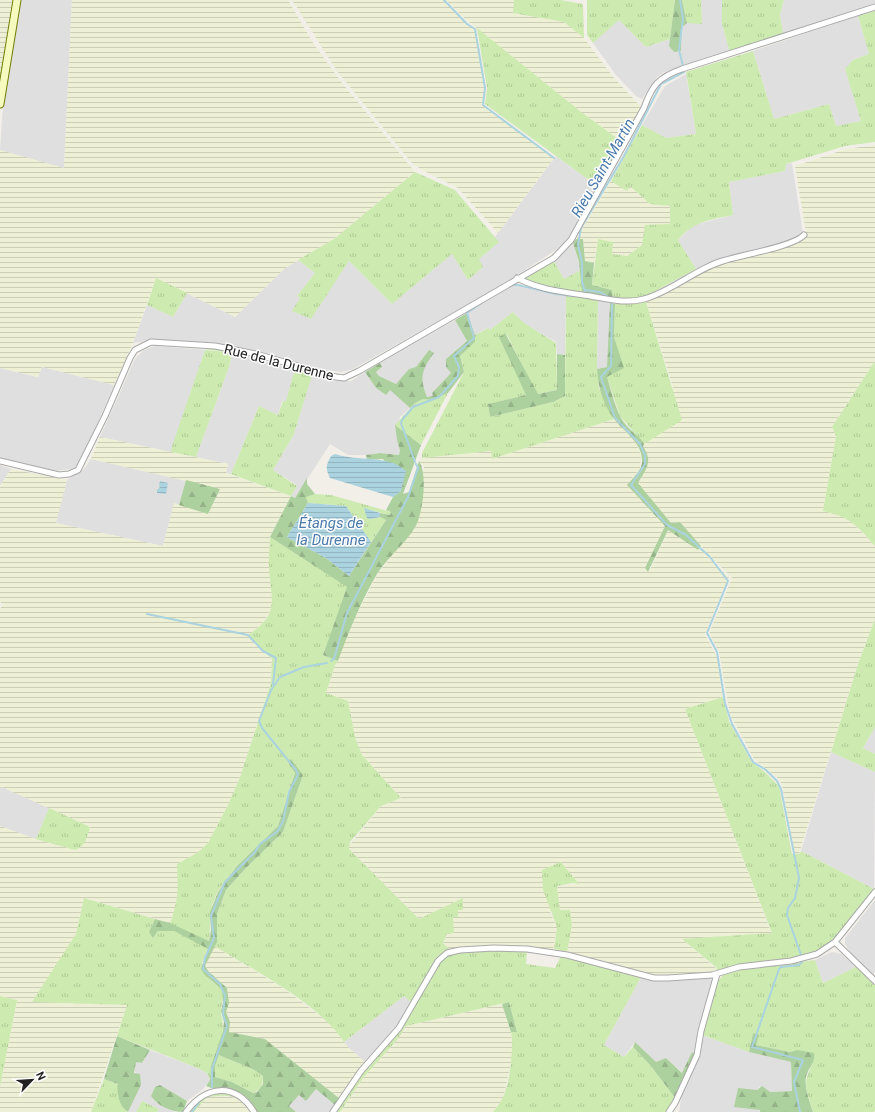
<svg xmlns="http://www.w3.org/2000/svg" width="875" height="1112" font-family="Roboto,sans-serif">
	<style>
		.residential { fill: #e0dfdf }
		.farmland { fill: url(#farmland-rules) }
		.grass { fill: url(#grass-tufts) }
		.forest { fill: url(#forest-firs); fill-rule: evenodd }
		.water { fill: url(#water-rules) }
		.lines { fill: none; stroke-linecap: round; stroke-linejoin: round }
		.stream { stroke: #aad3df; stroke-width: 2 }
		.street-casing { stroke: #a9a9a9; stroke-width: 7 }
		.secondary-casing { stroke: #707d05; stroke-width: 9 }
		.street { stroke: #fff; stroke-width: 5 }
		.secondary { stroke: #f7fabf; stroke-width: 7 }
		.labels { text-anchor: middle; stroke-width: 3; stroke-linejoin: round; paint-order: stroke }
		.street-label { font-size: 14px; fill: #222; stroke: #fff }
		.water-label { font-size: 15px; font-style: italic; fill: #4a7aab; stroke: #fff }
	</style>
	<defs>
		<pattern id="farmland-rules" width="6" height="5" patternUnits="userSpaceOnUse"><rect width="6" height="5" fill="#eef0d5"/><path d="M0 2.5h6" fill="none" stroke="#ccceb7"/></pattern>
		<pattern id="grass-tufts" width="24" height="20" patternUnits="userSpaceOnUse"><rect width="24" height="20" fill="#cdebb0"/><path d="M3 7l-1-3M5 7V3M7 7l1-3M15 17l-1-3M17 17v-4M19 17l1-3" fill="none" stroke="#b0c997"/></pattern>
		<pattern id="forest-firs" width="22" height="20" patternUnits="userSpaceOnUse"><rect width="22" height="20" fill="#add19e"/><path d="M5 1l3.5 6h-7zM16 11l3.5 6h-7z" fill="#95b388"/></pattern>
		<pattern id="water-rules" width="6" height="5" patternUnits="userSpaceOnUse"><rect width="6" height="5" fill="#aad3df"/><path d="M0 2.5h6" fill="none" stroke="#92b5bf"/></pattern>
	</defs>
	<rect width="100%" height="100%" fill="#f2efe9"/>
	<!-- residential -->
	<path class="residential" d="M21,0H72L64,169L0,150L3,105Z
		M701,0H722V24L730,53L664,72L657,77L642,99L636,96L616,75L593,43L619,19L646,47L670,39L669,46L674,52H679L681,51L683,25L687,23H702Z
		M784,0H875V5L783,34L780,15Z
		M858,16L869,54L853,60L845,69L862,121L836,126L829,104L774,119L753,51Z
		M686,74L696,134L666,138L642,125L665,86Z
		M556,156L597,186L570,237L556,250L495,289L353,369L341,372L320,369L240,348L155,340L133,343L147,305L173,317L187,293L235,317L284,269L298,260L315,273L297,296L300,298L349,261L392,304L452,254L468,280L479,259L498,242L495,237Z
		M792,163L803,234L786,242L718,259L696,269L678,240L693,225L733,215L729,182L785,171L786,164Z
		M573,243L581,270L564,279L554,261Z
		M513,285L566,296L565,355L557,354L556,342L523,323L513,312L490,330L487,328L475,335L467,313Z
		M598,300L610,303L611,318L607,367L597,369Z
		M455,320L467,341L446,359L451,373L433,393L434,396L427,398L422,384L423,370L426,364L429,350L416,367L409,369L398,383L396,384L379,376L376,372L382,367L380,363L407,346L421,335L430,334Z
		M155,346L205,350L171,452L100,437L135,359L144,350Z
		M232,353L295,369L286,402L282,401L278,415L259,406L231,474L226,473L228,464L196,457L229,367Z
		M42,367L114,385L82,459L77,466L71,469L55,471L0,458V368L38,377Z
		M365,372L376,388L390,389L410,408L400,417L396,434L400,451L399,455L380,453L366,455H348L330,444L295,498L291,496L297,485L273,470L294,434L312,374L333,380L351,381Z
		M91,459L186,480L179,505L174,504L163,546L55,523L67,480L85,468Z
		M0,465L11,469L0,486Z
		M875,727V754L863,748Z
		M831,752L875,772L874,889L801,851Z
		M2,787L49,808L36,839L0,826V789Z
		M875,900V972L873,975L851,953L845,944V938Z
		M832,952L841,954L856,967L823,983L815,960Z
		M641,977L658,981L708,978L713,981L695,1054L692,1052L683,1073L666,1058L656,1062L635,1042L624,1057L604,1045Z
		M404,996L412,1003L394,1031L366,1063L348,1047L344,1042Z
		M702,1035L749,1052L791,1062L792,1091L770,1092L760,1086L757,1090L760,1112H679L682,1092Z
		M150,1050L195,1067L207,1073L210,1080L203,1089L187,1101L160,1085L155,1087L151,1096L155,1102L175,1112H157L159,1109L142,1101L136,1112H128L141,1085L134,1069L136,1062L142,1063Z
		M316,1089L336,1106L331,1112H296L289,1106L299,1095L306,1100Z"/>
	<!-- farmland -->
	<path class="farmland" d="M0,0H12L0,82Z
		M72,0H288L315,46L342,83L415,172L334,239L284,269L235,317L156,278L133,343L114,385L42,367L38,377L0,368V150L64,168Z
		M292,0H444L467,24L475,29L485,88L483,105L554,158L498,233L458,188L422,170L411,162L337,71Z
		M446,0H514V13L564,22L570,25L584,38L614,78L643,109L622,142L580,111L465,19Z
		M875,145V361L832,427L836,436L823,511L839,515L851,521L875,546V619L858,664L799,854H795L782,785L779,779L754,759L730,715L719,652L710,635V631L732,578L707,553L680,522L671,523L638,483L642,476L643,445L673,387L646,302L674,288L702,270L724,262L762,254L805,239L806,232L795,166L846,149Z
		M611,181L627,190L630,186L650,204L670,206V225L627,256L612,254L598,239L594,263L585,261L583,239H576Z
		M614,419L636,443L641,455L640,468L627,485L665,526L645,568L650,570L668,530L698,550L700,549L729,577L705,634L717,657L723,697L685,709L772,934L682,939L717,969V972L710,973L668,977L650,975L566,954L572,925L570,910L560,911L557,886L578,884L561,862L550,912L557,927L553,951L450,950L443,944L453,917L463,898L419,919L349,849L348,847L381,806L401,798L362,755L355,737L348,701L326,693L335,665L352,623L378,573L415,528L424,467L419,461L422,458L491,451L492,459Z
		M100,437L228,464L226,473L291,496L270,537L269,568L273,597L272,608L262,624L248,636L272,659L271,683L239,780L228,805L208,843L197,853L177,864L179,891L178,902L170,923L84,898L76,934L33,1001L127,1005L91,1112H2L0,1111V1087L17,1000L0,996V826L36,839L75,850L90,827L2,787L0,789V609L3,604L0,602V486L11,469L67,480L56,523L163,546L174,503L208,514L220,489L91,459Z
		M214,946L283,988L331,1024L348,1047L366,1063L340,1099L265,1039L229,1032L230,1022L226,1011L229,1003L227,988L209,972L205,965Z
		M502,1004L511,1032L513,1053L503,1099L493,1112H340L363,1078L397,1040L406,1026Z
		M224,1096L237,1098L242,1101L250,1112H194L207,1097Z"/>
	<!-- grass -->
	<path class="grass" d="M514,0H560L583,4L584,38L564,22L513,13Z
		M587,0H675L670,39L646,47L619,20L593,43L587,35Z
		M682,0H701L702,24L687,23Z
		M722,0H784L780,15L783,33L800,29L730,53L722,24Z
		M875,11V142L845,146L786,164L785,171L729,182L733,215C710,220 694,221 678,240L696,269L644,297L636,300H613L612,290L592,285L598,239L613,242L612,254L627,256L642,245L645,225L670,224V206L650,204L630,186L627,191L611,181L642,125L666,138L696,134L686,72L753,51L774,119L829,104L836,126L861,121L845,69L853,60L869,54L858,16Z
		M477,28L580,111L622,142L597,186L485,104L487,88Z
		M415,172L455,190L499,242L479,259L483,267L468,280L452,254L392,304L349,261L311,319L292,311L300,298L297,296L315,273L298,260L334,239Z
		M554,261L564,279L581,270L582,292L558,289L525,280L526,277Z
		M156,278L187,293L173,317L147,305Z
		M566,296L598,300L597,368L599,388L614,419L492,459L491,451L422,458V453L464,372L460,356L475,342V335L488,328L490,330L513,312L524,323L556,343L557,390L537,394L506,333L526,395L488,404L490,417L553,402L565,396Z
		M646,302L682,420L644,444L620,416L607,377L623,367L614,337L615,304H632Z
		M199,346L231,351L232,353L229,367L196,457L171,452L172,446L205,350L226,352L198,348Z
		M875,361V546C857,526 851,517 823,511L836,436L832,427Z
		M285,365L313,372L294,434L273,470L297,486L291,496L231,474L259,406L278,415L283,401H286L295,369Z
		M448,393L421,445L395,425L415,403L423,399L432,400Z
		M315,494L331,495L391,512L390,515L366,509L370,519L380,517L386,520L371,542L346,506L308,503L306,497Z
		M270,537L348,587L323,655L338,661L335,665L326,693L348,701L355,737L362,755L401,798L381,806L350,842L349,849L419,919L463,898V910H458V917H453L454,933L447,934L443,943L450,950L440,955L412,1003L404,996L344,1042C321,1005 252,969 214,946L217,942V914L226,890L246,868L283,832L303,775L291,760L288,762L295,772L278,826L237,866L218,891L212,905L209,941L170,924C179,898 178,891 177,864L197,853L208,843L228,805L239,780L271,683L272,659L247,636C281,613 271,601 269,568C268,558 270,547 270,537Z
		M875,619V727L863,748L875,754V772L831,752L858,664Z
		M723,697L729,721L751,761L765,772L779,786L792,854H799L801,851L874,889C860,907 846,929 829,944C808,963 746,967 717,972V968L682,939L772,933L685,709Z
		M49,808L90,827C87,837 86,846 75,850L36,839Z
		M561,862L579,884L573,883L557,886L560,910H570L572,925L567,952L554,949L557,927L543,890L542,870Z
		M84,898L155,919L151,928L153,938L158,931H174L208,948L202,963L210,980L222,990C225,998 221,1003 221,1011C221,1018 224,1022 223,1029C220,1047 212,1061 210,1080L207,1073L195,1067L117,1036L127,1005L32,1002L76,934Z
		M481,950H527L526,964L555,968L561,956L641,977L604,1045L624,1057L633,1047L650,1065L676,1099L667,1112H493C496,1108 500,1104 502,1099C510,1085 514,1047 511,1032H517L509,1002L406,1026L397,1040L363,1078L340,1112H336L363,1073L398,1033L441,961C452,951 467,952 481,950Z
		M815,960L823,983L856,967L875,985V1110L874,1112H813C807,1089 801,1085 813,1063L797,1050L790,1052L756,1045L753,1033L749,1052L702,1035L718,981L723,975L734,971Z
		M0,996L17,1000L0,1087Z
		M219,1055C233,1062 251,1066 263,1076C263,1084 261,1090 253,1093L232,1082L215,1077V1066Z
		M104,1079L118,1084L123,1108L127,1112H91Z
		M223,1093L239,1096L252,1112H250C238,1093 228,1095 207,1097L194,1112H188C198,1100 208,1095 223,1093Z
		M142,1101L159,1109L157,1112H136Z"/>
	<!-- forest -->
	<path class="forest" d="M675,0H682L687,23L682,27L681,51L674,52L669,46Z
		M576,239H583L585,261L594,263L592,285L612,290L613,300L582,292L579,262L573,243Z
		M610,303L615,304L614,337L624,368L607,377C611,390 616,411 623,421C629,430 641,437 644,444L643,446C653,462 647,468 638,483L671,523L680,522L701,546L698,550L668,530L648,572L645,568L665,526L627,485C632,479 642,470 642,462C643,443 624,432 614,419C603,404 598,387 597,369L607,367Z
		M467,313L475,335V342L460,356L464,372L448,393L432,400L423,399L415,403L410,408L390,390L386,395L376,388L365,372L380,363L382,367L376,372L379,376L396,384L409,369L416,367L429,350L434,353C422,369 419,378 427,397L433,396L432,393L451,373L446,367V359L467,341L455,320Z
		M505,333L538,394L557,390V354L565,355V396L553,402L490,417L488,404L526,395L499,337Z
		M395,425L421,445L403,494L409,492L419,461C428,474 423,516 414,529C404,545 387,558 377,574C361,601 349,631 338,661L323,655L347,587L270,537L291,496L295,498L307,478V484L315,494L306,497L308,503L287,537L326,558L349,576L386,520L380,517V513L390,515L391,512L386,510L393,497L401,491L383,459L367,460L366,455L380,453L399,455L400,451L397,440Z
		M186,480L220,489L208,514L179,505Z
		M291,759L303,775L283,832L246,868L226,890L217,914V942L205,966L209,972L227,988L229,1003L226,1012L230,1022L229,1032L265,1039L340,1099L336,1106L316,1089L306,1101L299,1095L289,1106L296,1112H256C237,1082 232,1097 206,1086L210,1080L211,1066L223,1031L224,1022L221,1011L223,1002L222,990L204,974L201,969L208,949L174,931H158L153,938L149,932L155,919L170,923L209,941L211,930L210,912L218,892L237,866L278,826L295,773L288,762ZM219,1055C233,1062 251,1066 263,1076V1084L257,1092L253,1093L232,1082L215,1077V1066Z
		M509,1002L517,1032H511L502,1004Z
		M753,1033L759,1035L756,1045L790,1052L797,1050L814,1053C816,1063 808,1068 806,1077C804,1088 810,1102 813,1112H760V1110L734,1107L738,1088L757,1090L762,1086L770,1092L792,1091L791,1062L749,1052Z
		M117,1036L150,1050L142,1063L136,1062L134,1073L140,1074L141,1085L128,1112C120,1108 116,1093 118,1084L104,1079Z
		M635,1042L656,1062L666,1058L682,1073L692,1052L695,1054L676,1099L650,1065L633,1047Z
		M160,1085L187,1101L183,1112C172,1112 157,1106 151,1096L155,1087Z"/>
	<!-- water -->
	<path class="water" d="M335,454C358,462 388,454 406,471L401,491L393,497L330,478C325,468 326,465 331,456Z
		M160,481L168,483L166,494L157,493V490L160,487L159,485Z
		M308,503L346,506L371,542L349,576L326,558L287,537Z
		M364,508L380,513V517L370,519L367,518Z"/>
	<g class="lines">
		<!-- stream -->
		<path class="stream" d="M444,0L467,24L475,29L485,88L483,105L554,158
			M680,0L683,18L679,50L683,66
			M511,285H518L556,294L584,297
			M585,290L600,292L610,298
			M585,292L582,281V263L578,244L581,228L624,156L661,84L684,72
			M612,304L611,366L601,377L615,418L640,444L645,455V464L631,485L667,525L686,535L710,557L728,581L707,633L717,652L725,703L732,724L753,762L766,770L777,781L781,789L799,878L795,898L788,908L787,915L801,955
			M415,462L401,423L402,420L413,407L439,397L458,376L459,367L454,356L474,338L467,313L483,302
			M147,614L248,635L263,651L276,658L273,684L274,685
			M331,661L334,659L347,613L408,497L418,468L416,464
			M212,1087V1069L227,1026L223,1014L225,995L220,984L203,969L205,958L214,938L211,916L225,882L255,852L260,844L278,831L283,821L289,792L298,775L296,770L262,728L259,721L271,690L280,677L304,667L327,663
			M192,1112L200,1101
			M800,1112L794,1082L803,1060L752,1047L779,969L781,967L799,965L802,962"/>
		<defs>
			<path id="street" d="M517,278C540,290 564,292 590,296C608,299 626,304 644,299C673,291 696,268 726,260C742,255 795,246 804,235
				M0,461L59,475L69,474L78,470L105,416L130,358L135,350L151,342L215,346L256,354L336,377L344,378L359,371L554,258L571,240L644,108C652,85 659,77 682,69L875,7
				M835,942L875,981
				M186,1112C206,1085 235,1082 254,1112
				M333,1112L361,1071L399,1028L438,961L447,953L460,950L494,948L527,949L567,955L654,978H668L712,975L739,967L791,961L817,954L835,942L875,892
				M669,1112L675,1103L697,1055L701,1031L717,974"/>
			<path id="secondary" d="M0,104L17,0"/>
		</defs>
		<!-- street casing -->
		<use href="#street" class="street-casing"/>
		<!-- secondary casing -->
		<use href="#secondary" class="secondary-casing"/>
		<!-- street -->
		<use href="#street" class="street"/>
		<!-- secondary -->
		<use href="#secondary" class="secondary"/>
	</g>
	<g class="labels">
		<!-- street labels -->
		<g class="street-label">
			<text transform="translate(279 362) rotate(14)" y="5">Rue de la Durenne</text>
		</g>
		<!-- water labels -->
		<g class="water-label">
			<text transform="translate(603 168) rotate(-60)" y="5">Rieu Saint-Martin</text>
			<text x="331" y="528">Étangs de<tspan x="331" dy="17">la Durenne</tspan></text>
		</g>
	</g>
	<!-- north arrow -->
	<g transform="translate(32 1080) rotate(65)" stroke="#ffffff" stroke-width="3" paint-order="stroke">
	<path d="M0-3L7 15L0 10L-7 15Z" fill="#222222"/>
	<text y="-6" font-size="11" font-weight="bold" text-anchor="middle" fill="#222222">N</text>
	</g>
</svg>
